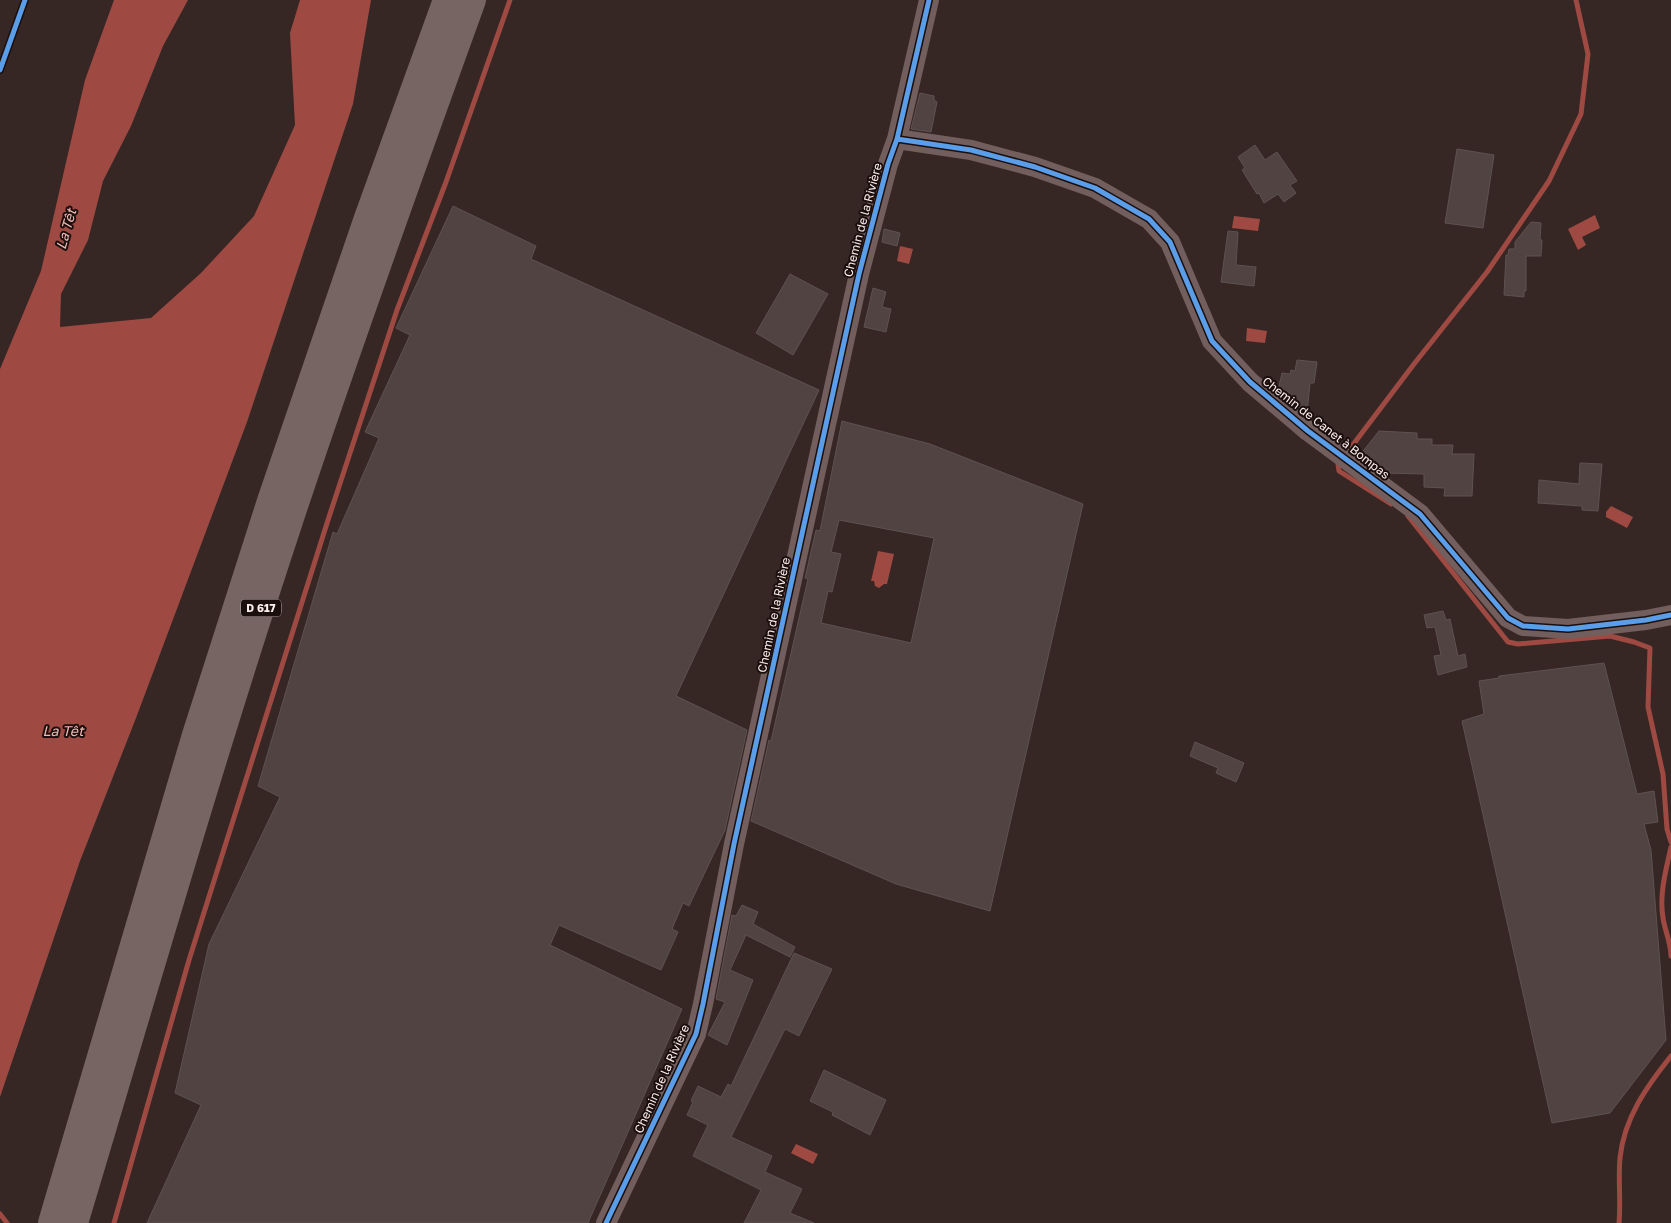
<svg xmlns="http://www.w3.org/2000/svg" width="1671" height="1223" font-family="'Golos Text',sans-serif">
	<style>
		.water { fill: #9e4a43 }
		.lines { fill: none; stroke-linecap: round; stroke-linejoin: round }
		.stream { stroke: #9e4a43; stroke-width: 5 }
		.building { fill: #504342; stroke: #5e5250; fill-rule: evenodd }
		.street { stroke: #725e5c; stroke-width: 20 }
		.highway { stroke: #766563; stroke-width: 28 }
		.cycleway-casing { stroke: #1b0f0e; stroke-width: 8 }
		.cycleway { stroke: #5a9eea; stroke-width: 5 }
		.labels { text-anchor: middle; stroke-width: 4; stroke-linejoin: round; paint-order: stroke }
		.shield { fill: #1b0f0e; stroke: #b9abaa; stroke-width: 1 }
		.shield-label { font-size: 11px; font-weight: bold; fill: #fdeeed }
		.street-label { font-size: 12px; fill: #fdeeed; stroke: #1b0f0e }
		.water-label { font-size: 14px; font-style: italic; fill: #efbbb5; stroke: #1b0f0e }
	</style>
	<rect width="100%" height="100%" fill="#362725"/>
	<!-- water -->
	<path class="water" d="M114,0H188L163,46L131,126L103,181L88,240L61,294L60,327L151,318L201,273L254,216L295,125L290,33L300,0H371L353,104L247,422L136,718L80,861L0,1097V369L41,271L85,80Z
		M1595,215L1600,228L1582,237L1586,245L1578,250L1568,229Z
		M1234,216L1260,219L1258,231L1232,228Z
		M900,246L913,249L909,264L897,261Z
		M1247,328L1267,331L1265,343L1246,341Z
		M1611,506L1633,517L1627,528L1606,517V512Z
		M878,551L894,554L887,584H884L879,588L875,586L874,581H871Z
		M796,1144L818,1154L813,1164L791,1153Z"/>
	<g class="lines">
		<!-- stream -->
		<path class="stream" d="M1352,446L1414,364L1487,272L1549,181L1581,114L1588,54L1576,0
			M1338,464L1339,471L1391,504
			M1408,516L1508,642L1518,644L1610,636L1634,642L1650,648L1648,707L1663,774L1667,829L1671,842
			M1671,847C1666,870 1659,894 1663,918C1665,931 1671,943 1671,956
			M0,1214L7,1223
			M114,1223L189,960L328,520L397,310L446,182L510,0
			M1619,1223C1621,1201 1618,1179 1620,1158C1624,1118 1647,1086 1671,1056"/>
	</g>
	<!-- building -->
	<path class="building" d="M920,93L934,96V100L937,102L931,132L911,129Z
		M1255,145L1265,160L1277,152L1297,181L1290,185L1296,193L1284,202L1278,194L1264,203L1259,193L1257,194L1242,170L1245,168L1238,157Z
		M1457,149L1494,155L1483,228L1445,223Z
		M453,206L536,246L531,259L819,390L676,696L747,730L725,830L689,906L683,903L672,929L678,932L661,970L559,925L550,945L682,1009L588,1223H147L201,1105L175,1093L209,944L280,797L258,786L333,532L337,534L379,438L365,432L410,335L396,328Z
		M1531,222L1541,223L1540,240H1542L1541,256H1526V291H1524V297L1504,295L1506,255H1508L1509,249H1515V242Z
		M884,229L900,233L897,246L882,242Z
		M1228,231L1238,232L1236,265L1256,267L1254,286L1221,282Z
		M790,274L828,294L793,355L756,333Z
		M873,288L886,292L882,307L891,309L886,332L864,327Z
		M1297,360L1317,362L1314,383H1310L1307,414L1278,390L1282,373L1290,374L1291,370L1295,371Z
		M842,421L930,444L1083,504L990,911L896,884L751,821L769,740L771,741L802,605L808,579L805,578L816,530L820,531ZM839,520L934,538L911,643L821,623L828,591L832,592L841,554L831,552Z
		M1379,431L1417,433V439H1432V445H1453L1452,454H1474L1472,496H1444L1445,488L1424,487V474L1385,473L1383,472V469L1360,455Z
		M1580,463L1602,464L1598,511L1582,510V506L1538,503L1539,480L1579,484Z
		M1443,611L1446,620L1450,619L1458,656L1465,654L1467,667L1438,675L1434,656L1441,655L1435,627L1427,628L1424,615Z
		M1604,663L1637,794L1654,791L1658,822L1644,824L1651,850L1666,1040L1610,1113L1552,1123L1462,721L1484,714L1479,681L1499,678V676Z
		M1195,742L1244,763L1236,782L1216,773L1218,768L1190,756Z
		M742,905L758,912L753,924L795,947L790,957L746,935L730,970L753,980L727,1045L708,1035L725,1002L716,999L732,915L736,916Z
		M794,953L832,969L799,1036L785,1029L731,1137L772,1156L765,1172L802,1189L790,1213L814,1223H744L761,1190L693,1156L708,1125L687,1115L693,1102L691,1101L698,1086L721,1097L728,1084L731,1086Z
		M824,1070L886,1100L870,1135L832,1115L833,1112L810,1101Z"/>
	<g class="lines">
		<!-- street -->
		<path class="street" d="M897,139L971,150L1035,167L1095,188L1149,219L1170,242L1212,341L1250,382L1308,431L1420,514L1508,618L1523,626L1568,629L1646,620L1671,615
			M606,1223L696,1034L703,1004L734,844L859,274L888,164L897,139L929,0"/>
		<!-- highway -->
		<path class="highway" d="M52,1223L196,735L271,501L368,218L447,0
			M74,1223C144,990 211,756 288,524C346,349 409,174 472,0"/>
		<defs>
			<path id="cycleway" d="M0,70L25,0
				M897,139L971,150L1035,167L1095,188L1149,219L1170,242L1212,341L1250,382L1308,431L1420,514L1508,618L1523,626L1568,629L1646,620L1671,615
				M606,1223L696,1034L703,1004L734,844L859,274L888,164L897,139L929,0"/>
		</defs>
		<!-- cycleway casing -->
		<use href="#cycleway" class="cycleway-casing"/>
		<!-- cycleway -->
		<use href="#cycleway" class="cycleway"/>
	</g>
	<g class="labels">
		<!-- shield labels -->
		<rect class="shield" x="241" y="599.5" width="40" height="17" rx="4"/>
		<g class="shield-label">
			<text x="261" y="612">D 617</text>
		</g>
		<!-- street labels -->
		<g class="street-label">
			<text transform="translate(863 220) rotate(-75)" y="4">Chemin de la Rivière</text>
			<text transform="translate(1326 428) rotate(38)" y="4">Chemin de Canet à Bompas</text>
			<text transform="translate(774 615) rotate(-78)" y="4">Chemin de la Rivière</text>
			<text transform="translate(662 1079) rotate(-66)" y="4">Chemin de la Rivière</text>
		</g>
		<!-- water labels -->
		<g class="water-label">
			<text transform="translate(66 229) rotate(-74)" y="5">La Têt</text>
			<text x="63" y="736">La Têt</text>
		</g>
	</g>
</svg>
